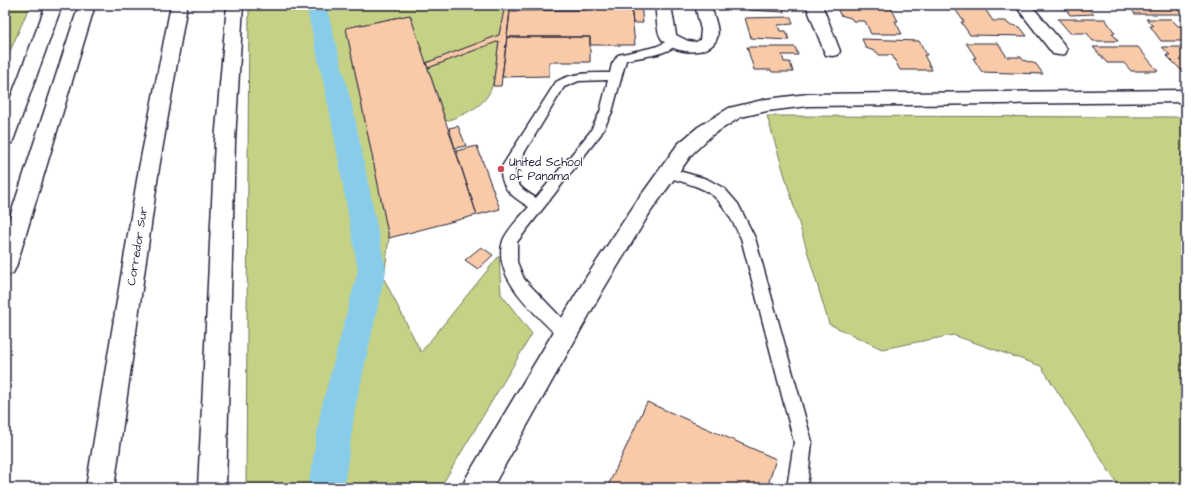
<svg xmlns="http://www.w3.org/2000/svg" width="1191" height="493" font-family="'Architects Daughter',sans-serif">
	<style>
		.green { fill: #c5d285; stroke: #747a60 }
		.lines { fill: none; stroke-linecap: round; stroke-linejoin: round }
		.canal { fill: #89ccea; fill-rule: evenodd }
		.building { fill: #f9caa8; stroke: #22223b }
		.lane-casing { stroke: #22223b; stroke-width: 3 }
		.street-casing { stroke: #22223b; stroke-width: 3 }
		.secondary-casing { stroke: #22223b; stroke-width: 3 }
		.highway-casing { stroke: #22223b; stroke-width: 3 }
		.lane { fill: #fff; fill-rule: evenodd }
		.street { fill: #fff; fill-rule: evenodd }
		.secondary { fill: #fff; fill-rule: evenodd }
		.highway { fill: #fff; fill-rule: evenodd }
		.poi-dot { fill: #d1495b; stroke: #fff; stroke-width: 1.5 }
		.labels { text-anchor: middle; stroke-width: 3; stroke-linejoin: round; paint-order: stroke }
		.poi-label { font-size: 12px; fill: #22223b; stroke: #fff; text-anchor: start }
		.street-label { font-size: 12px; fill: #22223b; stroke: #fff }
	</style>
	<rect width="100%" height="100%" fill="#fff"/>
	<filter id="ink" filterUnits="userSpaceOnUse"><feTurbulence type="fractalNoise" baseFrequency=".025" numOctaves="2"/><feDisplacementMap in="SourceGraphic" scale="8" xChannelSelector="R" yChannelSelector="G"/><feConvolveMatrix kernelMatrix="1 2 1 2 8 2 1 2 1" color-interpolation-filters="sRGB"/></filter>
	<g filter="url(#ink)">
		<!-- green -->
		<path class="green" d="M5,5H30L5,63Z
			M249,5H511L510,11H504L499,35L426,63L410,15L346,28L389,238L384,279L421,352L499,256L501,294L532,334L440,488H246Z
			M499,41C492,90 498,103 446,121L428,68Z
			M767,116L1186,117V488H1120L1041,366L953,335L882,349L829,324Z"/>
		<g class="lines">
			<!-- canal -->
			<path class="canal" d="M306,5H326L354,113L386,270L355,409L344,488H308L321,409L358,270L330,113Z"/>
		</g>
		<!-- building -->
		<path class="building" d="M586,5H631L635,45H590V37H507L510,11L586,10Z
			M631,5H641L643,23H633Z
			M747,5H782L784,12L748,10Z
			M1047,5H1090L1092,7H1088L1094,14L1070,15L1065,8L1049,7Z
			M1128,5H1173L1182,14H1135Z
			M837,7L891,8L898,21H895L902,34H871L865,21H853L851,18L840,15Z
			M955,9H985L993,21H1006L1008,24L1020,27L1027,36L970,35L961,22H964Z
			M504,10L510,11L501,86H493L499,41L428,68L426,63L499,35Z
			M410,15L477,215L389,238L346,28Z
			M791,17L793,24L778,25L780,31H786L789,40L751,38L745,18Z
			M1058,19H1105L1115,33H1112L1118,41H1093L1087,33H1070Z
			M1146,19H1171L1178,26H1186V41H1161L1150,26H1153Z
			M507,37H590V62H549V76L502,77Z
			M862,39L919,41L927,55H924L932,70H900L892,55H879L877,52L866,48Z
			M966,43H998L1007,57H1021L1023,60L1036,64L1043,74L982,72L973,58H976Z
			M747,47H795L798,55H782L784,62H790L793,72H772L771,70H754Z
			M1093,47H1138L1158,71H1131L1124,63H1107Z
			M1162,47H1186V71H1182L1166,55H1170Z
			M458,126L466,146L455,148L449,128Z
			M477,146L500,209L477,215L456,151Z
			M481,247L493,255L478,269L465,260Z
			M647,402L776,459L767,488H607Z"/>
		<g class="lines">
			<defs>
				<path id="lane" d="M673,39L679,42C668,56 642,56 626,60L612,112L601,134L517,242V262L524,279L572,329L574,334L572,339L566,341L560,339C538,315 491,278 503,241C506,231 522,215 529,207C513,197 500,189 501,168L556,82C573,72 591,73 610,73L612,64L618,55L655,47ZM608,80L600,112L590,132L536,198C523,190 514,185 515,168L564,87L579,81Z
					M668,168L707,179L725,189L738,204L755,238L812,442L807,488H787L794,442L741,238C717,190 713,191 663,176L661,173L663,170Z"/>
				<path id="street" d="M46,5H62L14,138L12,143L5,144V113Z
					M79,5H95L16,267L13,273L5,276V232Z
					M806,5H822L840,51L838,55L832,56L826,55L824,51Z
					M1015,5H1031L1065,46L1067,50L1065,54L1059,55L1053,54Z
					M1186,90V102L808,106L767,111L741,117L712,135L692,154L651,211L603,290L492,488H462L466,478L587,276L637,201L678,144L698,127L729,108L767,99L808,94Z"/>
				<path id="secondary" d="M655,5H671L676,35L688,41L696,42L700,40L701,30L695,5H711C713,15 720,29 717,38C710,58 670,54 661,38C656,30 657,15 655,5Z"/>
				<path id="highway" d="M171,5H187L159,168L114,488H86L139,168Z
					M227,5H243L235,141L226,488H198L215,141Z"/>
			</defs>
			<!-- lane casing -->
			<use href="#lane" class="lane-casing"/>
			<!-- street casing -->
			<use href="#street" class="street-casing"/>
			<!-- secondary casing -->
			<use href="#secondary" class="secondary-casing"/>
			<!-- highway casing -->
			<use href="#highway" class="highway-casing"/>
			<!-- lane -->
			<use href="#lane" class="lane"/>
			<!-- street -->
			<use href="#street" class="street"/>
			<!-- secondary -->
			<use href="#secondary" class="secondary"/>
			<!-- highway -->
			<use href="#highway" class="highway"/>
		</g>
	</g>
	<!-- markers -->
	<circle class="poi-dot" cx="501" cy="169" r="4"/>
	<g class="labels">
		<!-- poi labels -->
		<g class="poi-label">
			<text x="509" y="166">United School<tspan x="509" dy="14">of Panama</tspan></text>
		</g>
		<!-- street labels -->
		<g class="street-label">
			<text transform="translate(137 246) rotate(-81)" y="4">Corredor Sur</text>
		</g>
	</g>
	<!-- margin -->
	<rect width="1191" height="493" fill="none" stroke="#fff" stroke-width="20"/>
	<rect x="10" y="10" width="1171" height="473" fill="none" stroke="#22223b" stroke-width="1.5" filter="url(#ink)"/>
</svg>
